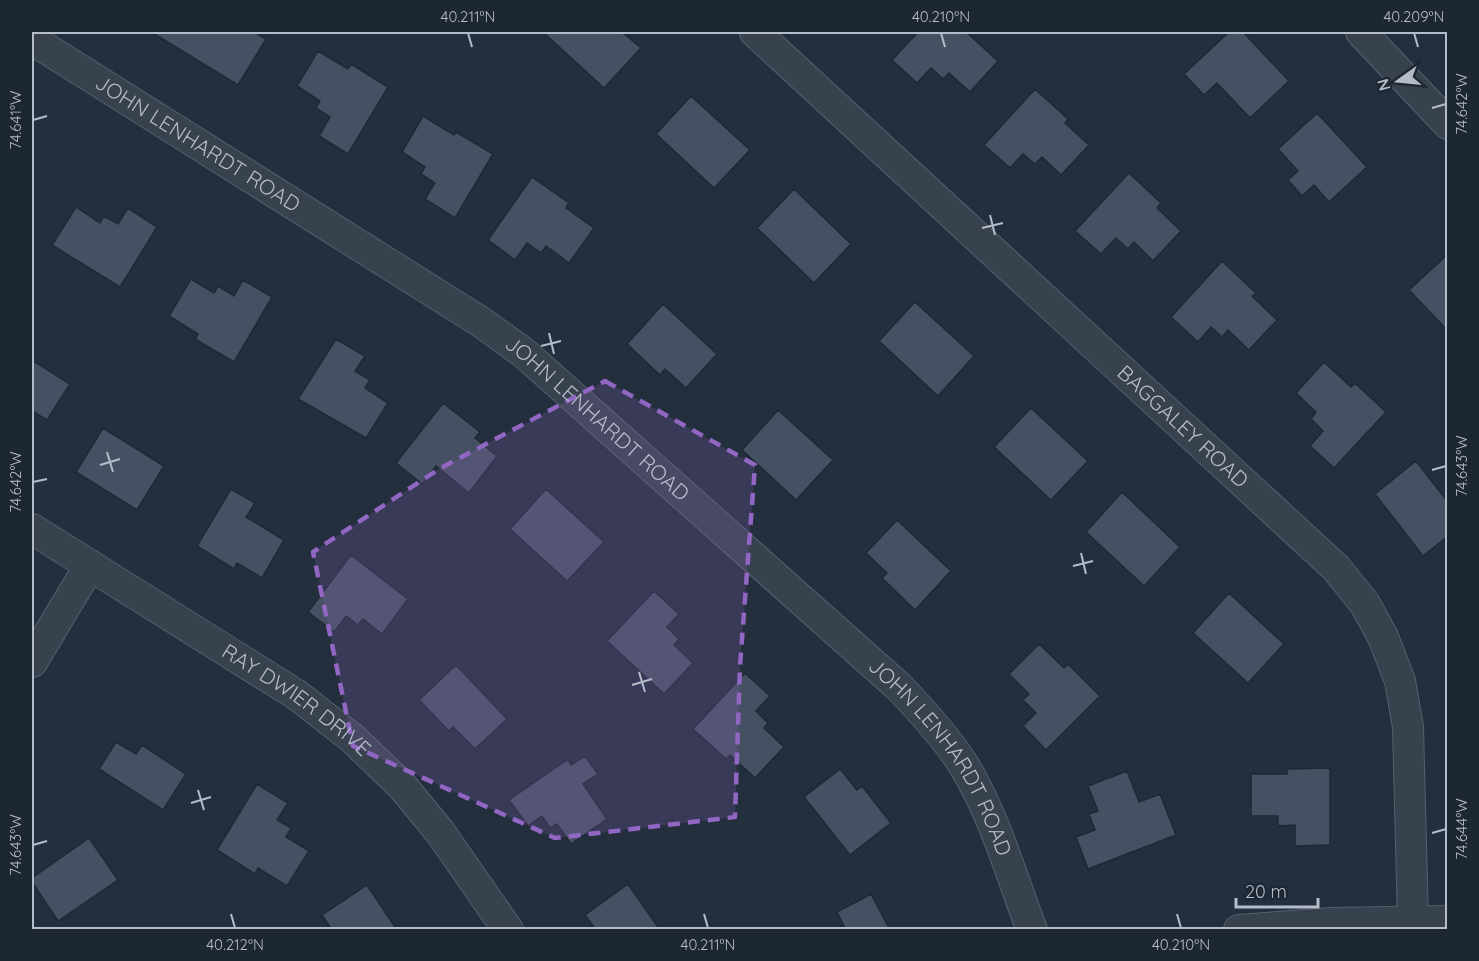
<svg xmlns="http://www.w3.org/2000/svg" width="1479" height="961" font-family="Quicksand,sans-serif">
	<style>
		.building { fill: #455162; stroke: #1f2835; stroke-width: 1.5 }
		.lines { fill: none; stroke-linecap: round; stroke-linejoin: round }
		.minor-casing { stroke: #565f6c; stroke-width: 32 }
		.minor { stroke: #38414e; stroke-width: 30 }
		.marked { fill: #9266c3; fill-opacity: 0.2; stroke: #9266c3; stroke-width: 4.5; stroke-dasharray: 12 8; stroke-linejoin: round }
		.ticks { fill: none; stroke: #b4bcc9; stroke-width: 2 }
		.labels { text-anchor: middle; stroke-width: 4.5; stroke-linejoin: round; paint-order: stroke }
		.street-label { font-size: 21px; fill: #b4bcc9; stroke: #1d2633 }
		.neatline { fill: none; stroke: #b4bcc9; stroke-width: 2 }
		.ticks-label { font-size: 15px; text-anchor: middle; fill: #b4bcc9 }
	</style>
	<rect width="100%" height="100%" fill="#242f3e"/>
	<!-- building -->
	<path class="building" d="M151,32H254L266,39L238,85Z
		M543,32H622L641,48L604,88Z
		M918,32H966L998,61L970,92L949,73L943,79L931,68L917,83L892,60Z
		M1229,32H1243L1289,81L1250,118L1217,83L1204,95L1184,74Z
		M318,51L348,69L351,64L388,87L348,154L319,136L330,117L316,108L320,101L297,86Z
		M1035,89L1068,119L1065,123L1089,145L1061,175L1042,157L1035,164L1023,154L1010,168L984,145Z
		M691,96L750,150L714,188L656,134Z
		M1317,113L1367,167L1329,202L1314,185L1302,196L1288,180L1298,171L1278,149Z
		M423,116L454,135L456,132L493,154L455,218L425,199L435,183L421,174L425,167L402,152Z
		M1129,173L1161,203L1157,208L1181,231L1153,261L1134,242L1128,249L1116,238L1101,254L1075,231Z
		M532,177L569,203L566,208L594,228L569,263L546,246L541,253L527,243L515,260L488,240Z
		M794,189L851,244L814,283L757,228Z
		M76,207L100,223L104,216L118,224L128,208L157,227L120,287L52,245Z
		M1448,254V331L1409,290Z
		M1222,261L1256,293L1252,296L1277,320L1249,350L1228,330L1222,337L1211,327L1198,342L1171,317Z
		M191,279L214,293L218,286L234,296L243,280L272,297L234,362L195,339L198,334L169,316Z
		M915,302L974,356L938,396L879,341Z
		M663,304L717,354L686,388L665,369L660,375L627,344Z
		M336,339L365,356L355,371L370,380L365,388L388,403L366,438L298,399Z
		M32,360L70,384L47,420L32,411Z
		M1324,362L1351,387L1355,383L1386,412L1334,468L1310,446L1323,431L1311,419L1316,412L1296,393Z
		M443,403L480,432L475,438L497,456L469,493L436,466L422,484L396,463Z
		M1031,408L1088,461L1051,500L994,447Z
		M778,410L833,460L796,500L742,450Z
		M103,428L164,466L137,510L76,472Z
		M1416,461L1448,502V536L1423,556L1375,494Z
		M231,489L255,503L246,517L284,540L262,578L237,563L234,569L197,546Z
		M546,489L604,542L567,581L510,529Z
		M1122,492L1180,547L1144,586L1086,532Z
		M897,520L951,571L915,610L882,578L887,573L866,553Z
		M351,555L408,599L382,634L363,619L358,625L346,616L334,632L308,612Z
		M654,591L679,614L667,627L679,639L674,645L693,663L664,694L607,641Z
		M1229,593L1284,644L1248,683L1193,633Z
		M1039,644L1064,668L1068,664L1100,696L1046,750L1023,726L1036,713L1023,700L1029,694L1009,674Z
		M456,665L507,719L475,749L453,727L449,731L419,700Z
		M745,673L770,696L756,711L768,723L764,728L784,747L755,778L730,755L726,759L693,729Z
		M116,742L136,754L142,745L186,774L163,810L99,769Z
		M585,756L598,774L583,784L607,819L571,844L557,824L550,828L542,816L528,826L509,800L568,759L571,765Z
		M1330,768V845L1295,846V825L1278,826V816H1251V774H1287V769Z
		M840,769L857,790L862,786L891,823L850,855L804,797Z
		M1127,771L1139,802L1160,794L1176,835L1088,869L1076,837L1095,830L1089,814L1098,811L1088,786Z
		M257,784L288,803L277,820L291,828L286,837L309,851L287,886L258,868L255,874L217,850Z
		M89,838L118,880L58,921L32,882V878Z
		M628,884L660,930H596L585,915Z
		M367,885L397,930H332L322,915Z
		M871,894L890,930H846L837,912Z"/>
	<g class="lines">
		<defs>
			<g id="minor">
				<path id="s1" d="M755,32L1336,568L1365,604L1383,637L1400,681L1408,727L1413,922"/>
				<path d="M1361,32L1448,124"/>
				<path id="s2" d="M32,36L39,44L481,322L524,353L899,687C922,711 945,736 963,764C994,814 1011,875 1032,930"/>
				<path id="s3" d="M32,529L297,695L352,738L403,787L440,832L508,930"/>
				<path d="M32,662L90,565"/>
				<path d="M1239,930L1332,923L1448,921"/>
			</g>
		</defs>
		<!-- minor casing -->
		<use href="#minor" class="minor-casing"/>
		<!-- minor -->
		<use href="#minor" class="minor"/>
	</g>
	<!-- marked area -->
	<path class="marked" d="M605,381L755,465L740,666L735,817L555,838L353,746L313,552L439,469Z"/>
	<!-- ticks -->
	<path class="ticks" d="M468,33L472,47M941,33L945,47M1414,33L1418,47M1432,108L1446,104M33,120L47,116M990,215L995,235M982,228L1003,223M549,333L554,354M541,346L561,341M107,452L113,472M100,465L120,459M1432,470L1446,466M33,482L47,479M1081,553L1086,574M1073,566L1093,561M639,672L645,692M632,685L652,679M198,790L204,810M191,803L211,797M1432,833L1446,829M33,845L47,841M231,914L235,928M704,914L708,928M1177,914L1181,928"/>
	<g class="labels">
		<!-- street labels -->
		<g class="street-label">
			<text dy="7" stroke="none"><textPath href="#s2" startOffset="198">JOHN LENHARDT ROAD</textPath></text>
			<text dy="7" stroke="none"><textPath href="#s2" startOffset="684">JOHN LENHARDT ROAD</textPath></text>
			<text dy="7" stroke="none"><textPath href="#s1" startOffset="582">BAGGALEY ROAD</textPath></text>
			<text dy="7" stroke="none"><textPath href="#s3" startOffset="315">RAY DWIER DRIVE</textPath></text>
			<text dy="7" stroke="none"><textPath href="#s2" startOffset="1170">JOHN LENHARDT ROAD</textPath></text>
		</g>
	</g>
	<!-- border -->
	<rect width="1479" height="961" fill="none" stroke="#1d2633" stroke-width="66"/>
	<!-- north arrow -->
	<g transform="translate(1398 81) rotate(255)" stroke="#1d2633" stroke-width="4.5" paint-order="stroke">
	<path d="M0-4.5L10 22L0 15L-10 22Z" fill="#b4bcc9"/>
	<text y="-9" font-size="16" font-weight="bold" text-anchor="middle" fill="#b4bcc9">N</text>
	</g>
	<!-- scale -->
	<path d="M1236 898v9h82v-9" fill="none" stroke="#b4bcc9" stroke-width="3"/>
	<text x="1245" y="898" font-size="18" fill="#b4bcc9" stroke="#1d2633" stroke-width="4.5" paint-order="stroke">20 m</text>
	<rect x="33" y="33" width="1413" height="895" class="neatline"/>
	<g class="ticks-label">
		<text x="468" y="22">40.211°N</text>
		<text x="941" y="22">40.210°N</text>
		<text x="1414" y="22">40.209°N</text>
		<text transform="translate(1462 104) rotate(-90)" y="5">74.642°W</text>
		<text transform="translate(16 120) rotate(-90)" y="5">74.641°W</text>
		<text transform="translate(1462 466) rotate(-90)" y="5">74.643°W</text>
		<text transform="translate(16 482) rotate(-90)" y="5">74.642°W</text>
		<text transform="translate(1462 829) rotate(-90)" y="5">74.644°W</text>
		<text transform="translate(16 845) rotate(-90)" y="5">74.643°W</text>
		<text x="235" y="950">40.212°N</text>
		<text x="708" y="950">40.211°N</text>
		<text x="1181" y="950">40.210°N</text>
	</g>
</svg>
